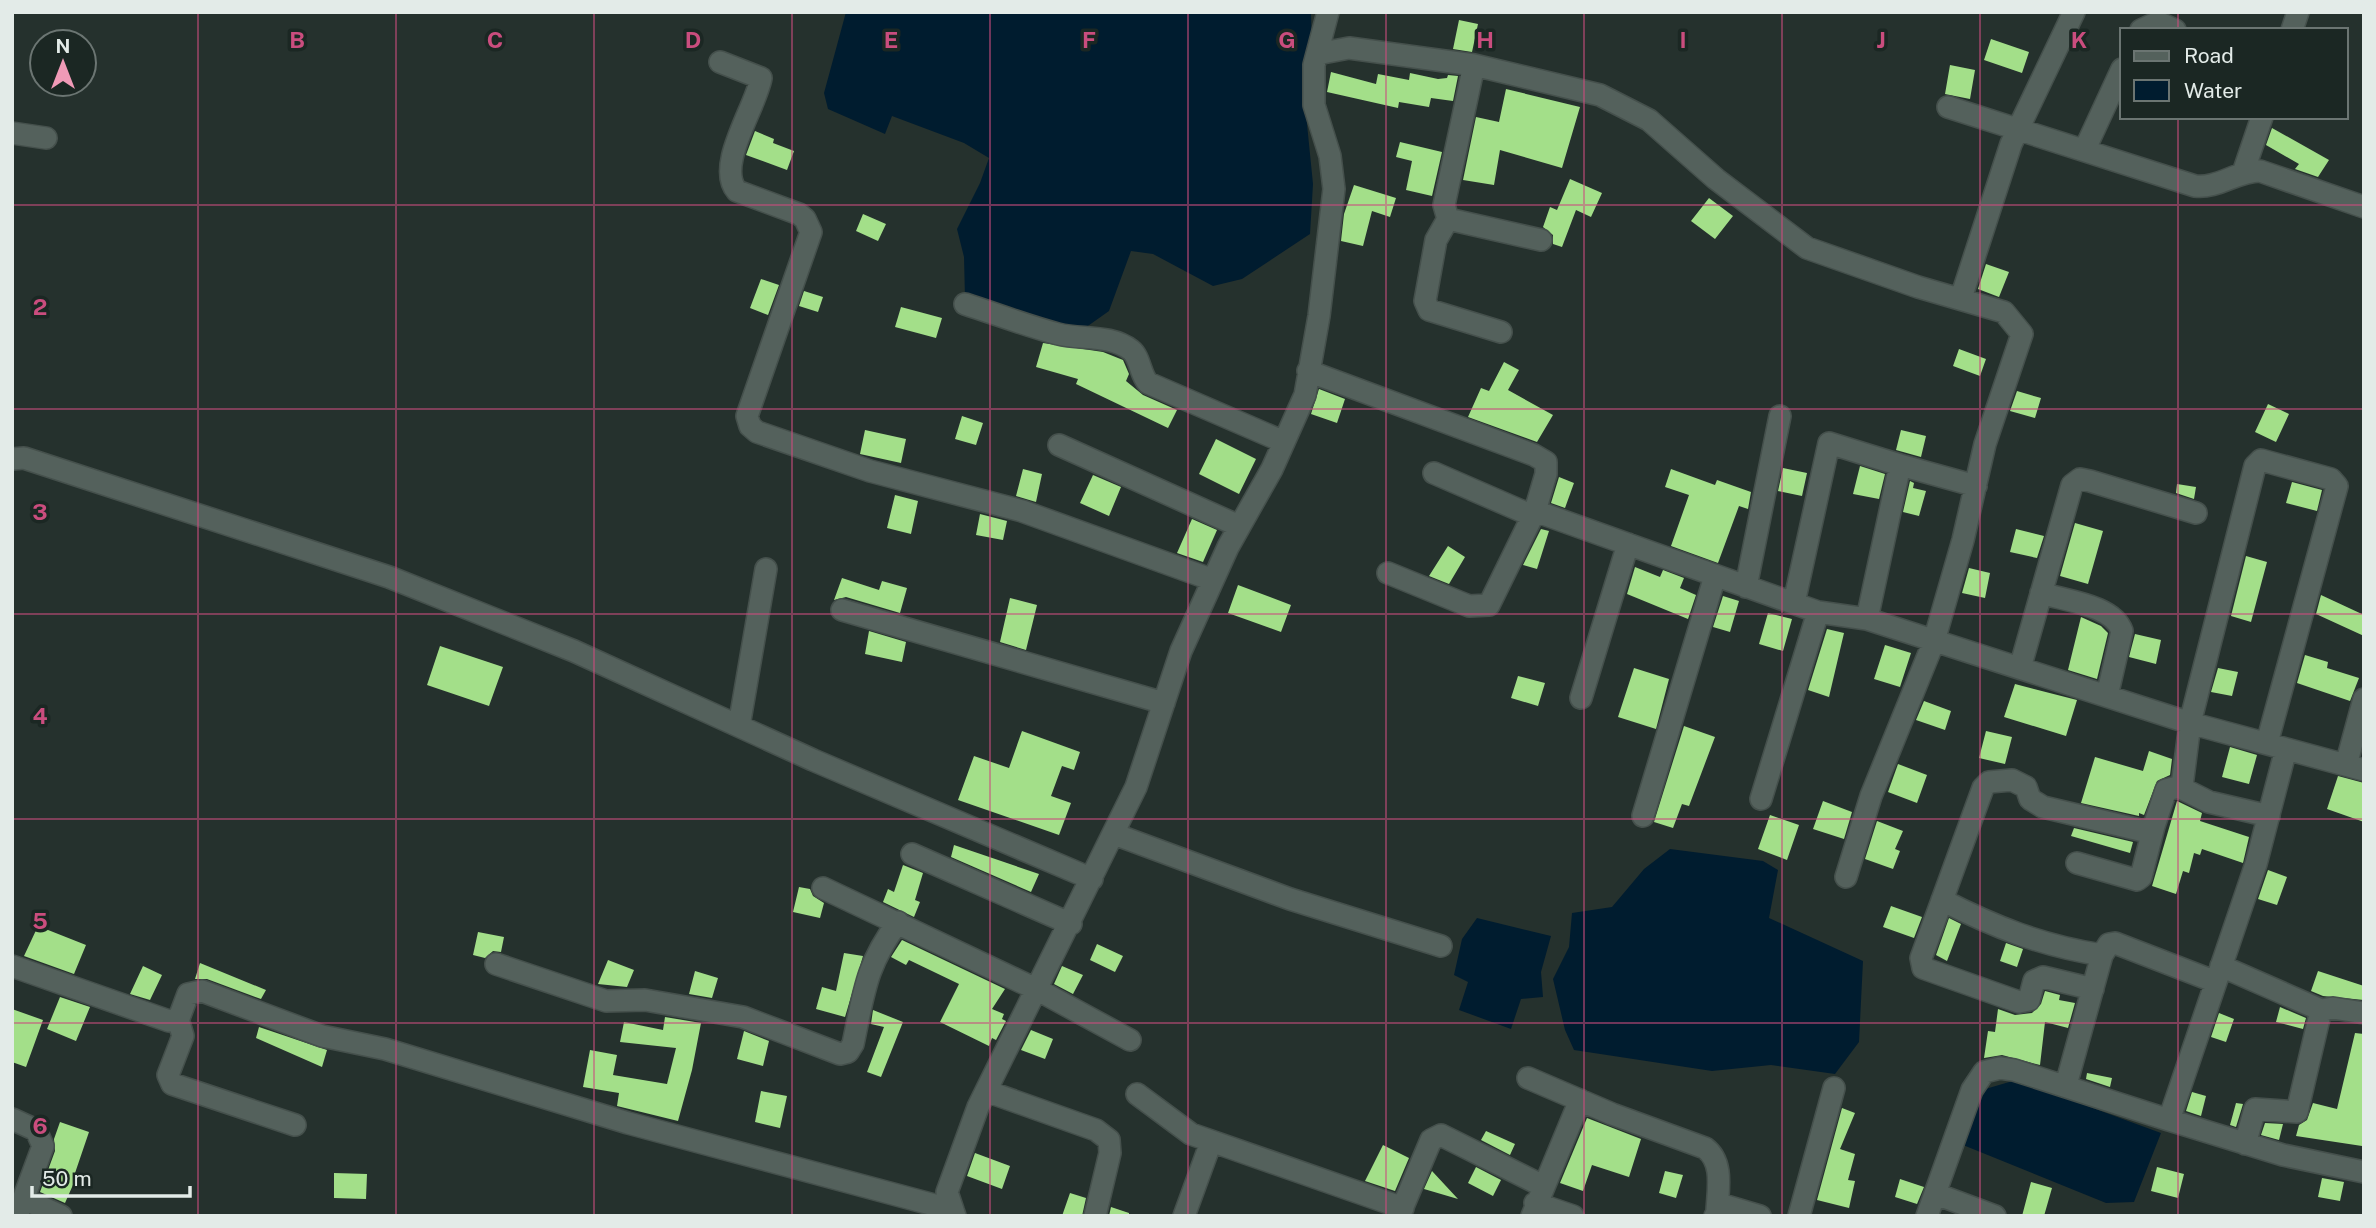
<svg xmlns="http://www.w3.org/2000/svg" width="2376" height="1228" font-family="'Public Sans',sans-serif">
	<style>
		.water { fill: #001c2f }
		.building { fill: #a3df89 }
		.lines { fill: none; stroke-linecap: round; stroke-linejoin: round }
		.minor-casing { stroke: #45504c; stroke-width: 24 }
		.minor { stroke: #54615c; stroke-width: 21 }
		.grid { fill: none; stroke: #ca4d7e; stroke-width: 2; stroke-opacity: 0.55 }
		.grid-label { font-size: 23px; text-anchor: middle; font-weight: bold; fill: #ca4d7e; stroke: #1b2723; stroke-width: 7; stroke-linejoin: round; paint-order: stroke }
	</style>
	<rect width="100%" height="100%" fill="#25312d"/>
	<!-- water -->
	<path class="water" d="M846,12H1311L1312,56L1304,94L1313,184L1310,234L1242,279L1213,286L1153,254L1131,251L1109,311L1085,328L1064,332L965,298L964,257L957,229L980,183L989,158L964,143L892,116L885,134L828,109L824,93Z
		M1670,849L1763,861L1778,870L1769,918L1863,961L1859,1042L1835,1074L1771,1065L1712,1071L1574,1050L1565,1030L1553,979L1569,947L1572,913L1612,907L1644,869Z
		M1477,918L1551,936L1541,972L1543,997L1521,999L1511,1029L1459,1010L1468,982L1454,975L1462,939Z
		M2016,1080L2161,1133L2134,1202L2106,1203L1963,1145L1982,1090Z"/>
	<!-- building -->
	<path class="building" d="M1459,20L1478,24L1472,52L1453,49Z
		M1991,39L2029,52L2022,73L1984,60Z
		M1950,65L1975,70L1970,99L1945,94Z
		M1331,72L1376,84L1378,74L1409,80L1410,73L1438,79L1447,78L1448,75L1458,76L1453,101L1431,98L1429,107L1399,102L1398,108L1327,92Z
		M1506,89L1580,107L1562,168L1500,150L1494,185L1463,180L1476,117L1499,122Z
		M2272,128L2329,160L2318,177L2295,169L2299,164L2266,145Z
		M755,131L774,139L773,143L794,151L787,170L746,155Z
		M1400,142L1442,152L1432,196L1406,190L1412,161L1396,157Z
		M1570,179L1602,193L1591,217L1576,210L1562,247L1553,244V235L1543,227L1550,207L1557,210Z
		M1354,185L1396,198L1390,217L1372,211L1363,246L1341,241L1344,214Z
		M1709,198L1733,216L1715,239L1691,221Z
		M863,214L886,224L878,241L856,231Z
		M1986,264L2009,272L1999,297L1978,289Z
		M761,279L779,285L768,315L750,308Z
		M804,291L823,297L818,312L799,306Z
		M901,307L942,318L936,338L895,327Z
		M1043,343L1103,352L1123,360L1129,374L1126,381L1143,395L1177,410L1168,428L1076,384L1078,379L1036,367Z
		M1959,349L1986,359L1980,376L1953,366Z
		M1504,362L1519,370L1508,390L1553,415L1537,442L1468,417L1481,388L1489,391Z
		M1319,389L1345,399L1337,423L1311,414Z
		M2017,391L2041,398L2035,418L2010,411Z
		M2268,404L2289,414L2276,442L2255,432Z
		M962,416L983,423L976,445L955,439Z
		M865,430L906,439L901,463L860,454Z
		M1901,430L1926,436L1921,457L1896,450Z
		M1216,439L1256,459L1239,494L1199,474Z
		M1860,466L1885,474L1879,499L1853,494Z
		M1783,468L1807,473L1802,496L1778,491Z
		M1023,469L1042,474L1036,502L1016,496Z
		M1671,469L1715,485L1717,480L1751,492L1748,509L1739,506L1718,563L1671,546L1689,495L1665,487Z
		M1093,475L1121,487L1109,516L1080,503Z
		M1559,477L1574,483L1565,508L1551,503Z
		M1910,481L1914,483L1913,488L1926,491L1919,516L1903,512Z
		M2292,482L2322,490L2317,511L2286,503Z
		M2177,484L2196,487L2194,499L2176,493Z
		M895,495L918,501L911,534L887,528Z
		M980,514L1007,521L1003,540L976,535Z
		M1192,519L1217,530L1203,562L1177,553Z
		M2075,523L2103,531L2088,584L2060,576Z
		M1541,529L1549,531L1537,569L1523,565Z
		M2016,529L2044,536L2037,558L2010,552Z
		M1448,546L1465,557L1449,584L1429,576Z
		M2246,556L2267,562L2251,622L2231,616Z
		M1635,567L1660,577L1663,570L1684,578L1680,588L1696,595L1688,619L1627,594Z
		M1969,568L1990,573L1985,598L1962,593Z
		M842,578L879,590L882,581L907,588L900,613L846,597L834,600Z
		M1238,585L1291,605L1281,632L1228,613Z
		M2321,595L2364,615V636L2316,614Z
		M1723,596L1739,601L1730,632L1713,627Z
		M1010,598L1037,605L1026,650L1000,642Z
		M1768,613L1792,619L1783,651L1759,644Z
		M2081,617L2101,626L2108,633L2097,679L2068,670Z
		M1827,629L1844,633L1829,697L1808,690Z
		M869,631L906,642L902,662L865,654Z
		M2135,634L2161,640L2156,664L2129,657Z
		M1885,645L1911,653L1900,687L1874,679Z
		M440,646L503,667L489,706L427,685Z
		M2305,655L2328,662L2327,668L2359,678L2350,701L2297,683Z
		M1634,668L1669,679L1656,729L1618,717Z
		M2218,668L2238,672L2232,696L2211,692Z
		M1518,676L1545,683L1538,706L1511,698Z
		M2015,684L2077,700L2066,736L2004,717Z
		M1924,701L1951,711L1945,730L1916,720Z
		M1684,726L1715,737L1689,806L1682,804L1673,828L1654,822Z
		M1022,731L1080,752L1074,770L1062,766L1051,796L1071,803L1059,835L958,800L974,756L1009,768Z
		M1986,731L2012,737L2005,764L1979,758Z
		M2230,747L2257,755L2249,784L2222,777Z
		M2149,751L2172,759L2170,775L2157,781L2144,815L2139,813V816L2081,803L2095,757L2143,771Z
		M1898,764L1927,775L1917,803L1888,792Z
		M2338,776L2364,783V822L2327,809Z
		M1823,801L1852,812L1844,839L1813,829Z
		M2177,801L2202,813L2200,821L2249,837L2243,863L2202,849L2200,855L2194,853L2189,873L2183,871L2176,894L2152,886Z
		M1770,815L1799,825L1787,860L1758,849Z
		M1877,821L1903,831L1895,849L1900,851L1893,869L1865,859Z
		M2074,828L2133,842L2130,853L2071,836Z
		M954,845L1039,874L1031,892L951,857Z
		M903,865L923,873L915,900L920,902L914,917L883,902L888,889L894,892Z
		M2268,870L2287,877L2277,905L2258,899Z
		M799,887L810,889L813,896L824,903L820,918L793,912Z
		M1891,906L1922,917L1914,938L1883,927Z
		M1949,918L1961,924L1947,961L1936,955Z
		M38,926L86,945L74,974L24,956Z
		M478,932L504,937L501,952L493,951L485,958L473,955Z
		M902,940L1005,989L992,1009L1004,1014L1002,1019L1006,1021L996,1040L992,1038L989,1046L940,1022L959,984L909,960L906,965L891,957Z
		M2006,943L2023,949L2017,967L2000,961Z
		M1097,944L1123,956L1115,972L1090,960Z
		M844,953L863,956L845,1017L816,1009L822,987L836,991Z
		M608,960L634,970L627,987L598,984Z
		M200,963L266,990L261,999L207,979H195Z
		M143,966L162,975L150,1000L130,994Z
		M1062,966L1083,975L1073,994L1054,984Z
		M695,971L718,978L712,998L689,994Z
		M2318,971L2364,986V1000L2323,996L2311,991Z
		M2045,991L2060,995L2059,1000L2075,1003L2068,1028L2045,1022L2040,1065L2002,1055L1984,1058L1988,1031L1995,1032L1998,1009L2015,1015L2032,1013L2041,1004Z
		M60,997L90,1007L76,1041L47,1029Z
		M2280,1007L2306,1018L2303,1029L2276,1022Z
		M12,1009L43,1020L26,1067L12,1062Z
		M873,1010L903,1022L881,1077L867,1072L884,1027L871,1024Z
		M2219,1013L2234,1019L2226,1042L2211,1037Z
		M665,1017L701,1023L692,1070L678,1121L617,1106L619,1093L583,1087L590,1050L617,1055L613,1075L667,1084L676,1048L620,1042L624,1022L663,1030Z
		M259,1027L327,1050L322,1067L256,1038Z
		M1031,1030L1053,1039L1045,1059L1021,1050Z
		M744,1031L769,1041L763,1066L737,1059Z
		M2355,1033L2364,1034L2362,1146L2296,1136L2299,1125L2307,1120L2313,1103L2337,1109Z
		M2087,1073L2112,1078L2110,1087L2086,1079Z
		M761,1091L787,1096L780,1128L755,1122Z
		M2192,1092L2206,1096L2201,1116L2186,1111Z
		M2236,1103L2243,1104L2236,1127L2230,1125Z
		M1842,1108L1855,1113L1840,1149L1855,1154L1848,1180L1855,1181L1849,1208L1817,1200Z
		M1587,1118L1641,1139L1629,1177L1592,1165L1583,1191L1560,1183Z
		M60,1122L89,1132L74,1176L76,1178L65,1203L40,1192L55,1151L54,1139Z
		M2265,1123L2283,1124L2279,1140L2261,1135Z
		M1486,1131L1515,1144L1510,1155L1481,1140Z
		M1383,1145L1409,1158L1395,1191L1365,1181Z
		M975,1153L1010,1166L1002,1189L967,1176Z
		M1476,1167L1501,1180L1493,1196L1468,1183Z
		M2157,1167L2184,1174L2178,1198L2151,1191Z
		M1432,1171L1458,1199L1424,1189Z
		M1665,1171L1683,1175L1676,1198L1659,1193Z
		M334,1173L367,1174L366,1199L334,1198Z
		M2322,1178L2344,1182L2340,1201L2318,1197Z
		M1900,1179L1924,1187L1917,1204L1895,1197Z
		M2031,1182L2052,1188L2044,1216H2022Z
		M1070,1193L1086,1198L1082,1216H1062Z
		M1111,1207L1129,1213V1216H1109Z"/>
	<g class="lines">
		<defs>
			<path id="minor" d="M2141,30L2158,22L2175,30
				M2292,30L2298,12
				M1317,54L1349,48L1474,65L1600,95L1649,120L1716,179L1807,248L1918,287L2004,312L2022,334L1985,444L1963,540L1934,641L1871,796L1846,877
				M720,62L761,78C756,107 715,166 737,191L799,214L805,219L811,232L747,416L750,426L757,432L870,471L1022,511L1213,580
				M1474,65L1444,205L1448,219L1541,240
				M1948,107L2195,186C2217,189 2237,171 2260,171L2364,207
				M12,133L46,138
				M2085,149L2122,69
				M2243,173L2262,117
				M1448,219L1436,240L1425,301L1429,310L1501,332
				M1961,298L2011,144L2074,12
				M965,304C996,314 1027,326 1058,334C1082,340 1110,334 1131,350C1140,357 1140,374 1148,383L1284,442
				M1308,371L1534,455L1546,462V474L1535,511L1818,612L1867,619L2190,723L2364,770
				M1059,445L1239,526
				M12,459L24,458L389,577L574,651L813,760L1092,879
				M1900,465L1976,486
				M1434,473L1533,516
				M1388,573L1469,606L1489,605L1535,511
				M1746,587L1780,416
				M2041,593C2066,601 2113,605 2122,631L2107,696
				M1794,603L1829,443L1900,465L1867,619
				M842,610L1164,703
				M2020,668L2072,485L2080,479L2090,481L2196,513
				M1581,698L1628,544
				M739,726L766,569
				M2286,749L2256,864L2169,1120L2283,1155L2364,1172
				M2346,765L2364,699
				M2181,788L2209,802L2269,816
				M1761,799L1818,612
				M1643,816L1715,576
				M1114,834L1290,899L1441,946
				M912,854L1071,924
				M2077,863L2137,880L2141,877L2154,826
				M823,888L1038,990L1130,1040
				M1942,900C1994,927 2043,946 2102,955
				M496,964L606,1001L645,1000L743,1017L840,1054L848,1052L853,1044C864,992 866,965 898,922
				M12,966L169,1021L179,1018L188,994L202,991L322,1036L385,1049L628,1123L953,1210
				M2221,966L2321,1010
				M2093,989L2043,977L2034,981L2029,1000L2019,1002L1923,968L1921,958L1983,788L1989,782L2012,780L2026,787L2030,799L2043,807L2144,831L2154,826L2166,790L2182,786L2190,723L2255,466L2261,460L2331,479L2337,486L2267,743
				M178,1019L183,1036L168,1075L172,1084L295,1125
				M1528,1078L1612,1114L1705,1148C1724,1162 1718,1189 1717,1211
				M2066,1085L2102,955L2109,944L2115,943L2216,982
				M986,1091L1096,1130L1109,1140L1110,1153L1095,1216
				M1137,1094L1191,1134L1403,1208
				M12,1119L36,1130L43,1146L17,1216
				M2245,1144L2255,1109L2297,1112L2321,1010L2333,1008L2364,1013
				M1936,1194L1995,1216
				M24,1199L61,1216
				M1535,1203L1573,1216
				M955,1216L947,1192L978,1107L1136,787L1181,651L1228,547L1272,469L1305,395L1319,316L1334,189L1330,156L1314,105V65L1328,12
				M1184,1216L1211,1142
				M1399,1216L1431,1140L1441,1135L1543,1186
				M1532,1216L1580,1100
				M1715,1216L1723,1205L1760,1216
				M1799,1216L1834,1088
				M1927,1216L1972,1090L1984,1072L2000,1068L2014,1070L2169,1120"/>
		</defs>
		<!-- minor casing -->
		<use href="#minor" class="minor-casing"/>
		<!-- minor -->
		<use href="#minor" class="minor"/>
	</g>
	<!-- grid -->
	<path class="grid" d="M198,12V1216M396,12V1216M594,12V1216M792,12V1216M990,12V1216M1188,12V1216M1386,12V1216M1584,12V1216M1782,12V1216M1980,12V1216M2178,12V30M2178,117V1216M12,205H2364M12,409H2364M12,614H2364M12,819H2364M12,1023H2364"/>
	<g class="grid-label">
		<text x="297" y="48">B</text>
		<text x="495" y="48">C</text>
		<text x="693" y="48">D</text>
		<text x="891" y="48">E</text>
		<text x="1089" y="48">F</text>
		<text x="1287" y="48">G</text>
		<text x="1485" y="48">H</text>
		<text x="1683" y="48">I</text>
		<text x="1881" y="48">J</text>
		<text x="2079" y="48">K</text>
		<text x="40" y="315">2</text>
		<text x="40" y="520">3</text>
		<text x="40" y="724">4</text>
		<text x="40" y="929">5</text>
		<text x="40" y="1134">6</text>
	</g>
	<!-- border -->
	<rect width="2376" height="1228" fill="none" stroke="#e3ebe8" stroke-width="28"/>
	<!-- legend -->
	<rect x="2120" y="28" width="228" height="91" fill="#1b2723" stroke="#6b7572" stroke-width="2"/>
	<rect x="2134" y="51" width="35" height="10" fill="#54615c" stroke="#6b7572" stroke-width="2"/>
	<text x="2184" y="63" font-size="21" fill="#e3ebe8">Road</text>
	<rect x="2134" y="80" width="35" height="21" fill="#001c2f" stroke="#6b7572" stroke-width="2"/>
	<text x="2184" y="98" font-size="21" fill="#e3ebe8">Water</text>
	<!-- north arrow -->
	<g transform="translate(63 63)"><circle r="33" fill="#1b2723" stroke="#6b7572" stroke-width="2"/>
	<path d="M0-5L12 26L0 18L-12 26Z" fill="#f09ab7"/>
	<text y="-10" font-size="19" font-weight="bold" text-anchor="middle" fill="#e3ebe8">N</text>
	</g>
	<!-- scale -->
	<path d="M32 1186v10h158v-10" fill="none" stroke="#e3ebe8" stroke-width="3.5"/>
	<text x="42" y="1186" font-size="21" fill="#e3ebe8" stroke="#1b2723" stroke-width="5" paint-order="stroke">50 m</text>
</svg>
